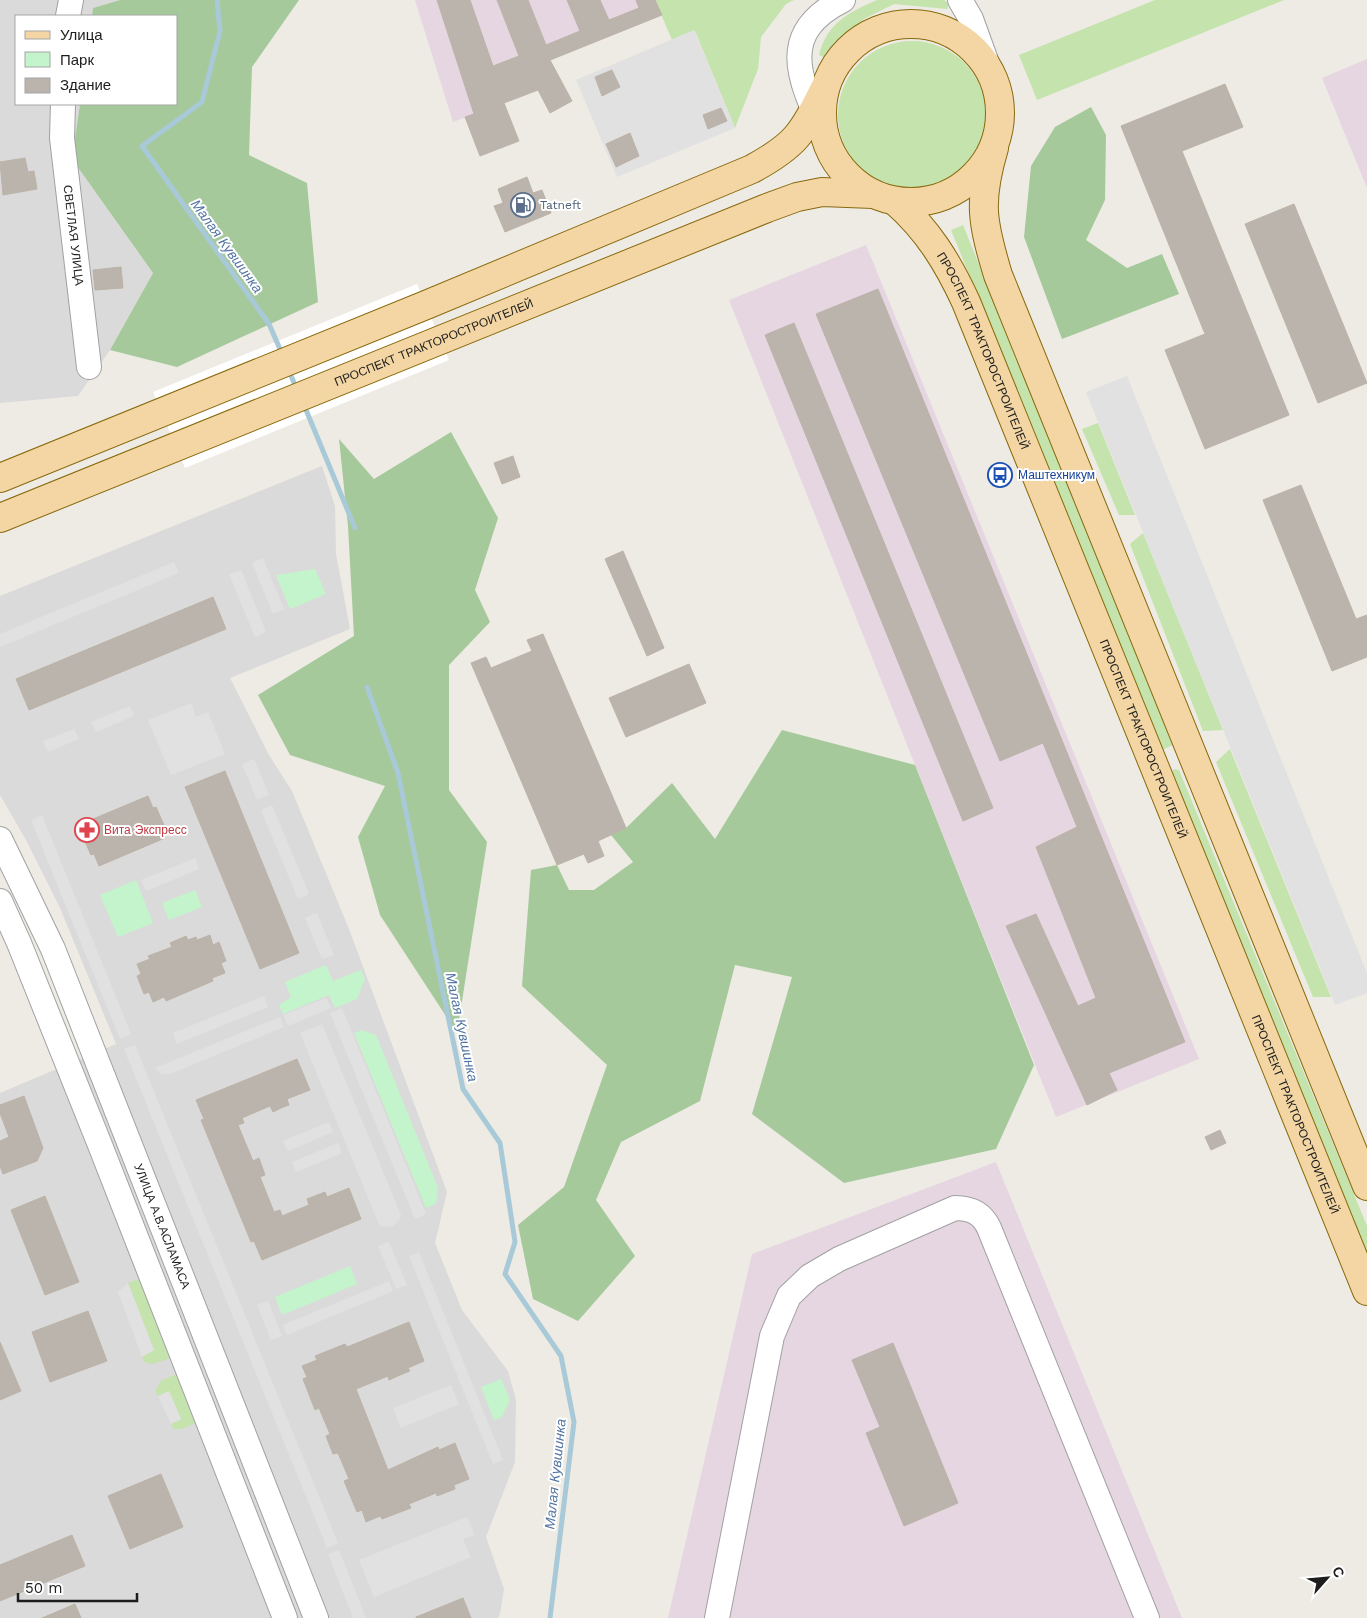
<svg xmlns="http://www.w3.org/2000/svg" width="1367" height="1618" font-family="'Work Sans',sans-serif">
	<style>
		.residential { fill: #dbdada }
		.industrial { fill: #e6d6e2 }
		.grass { fill: #c4e3ad }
		.forest { fill: #a6c99c }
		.park { fill: #c4f4cb }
		.parking { fill: #e1e1e1 }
		.pier { fill: #fff }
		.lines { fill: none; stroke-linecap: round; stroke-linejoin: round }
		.stream { stroke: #a8c9d7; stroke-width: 5 }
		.building { fill: #bab4ad; stroke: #bdb3a7 }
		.minor-casing { stroke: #a1a1a1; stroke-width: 26 }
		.major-casing { stroke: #88690d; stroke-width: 30 }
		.minor { stroke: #fff; stroke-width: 24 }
		.major { stroke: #f3d6a3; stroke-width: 28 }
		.labels { text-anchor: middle; stroke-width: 4; stroke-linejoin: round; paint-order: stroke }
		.service-label { font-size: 12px; fill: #4e5e75; stroke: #fff; text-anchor: start }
		.street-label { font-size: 12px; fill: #1d1d1d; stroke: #fff }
		.transit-label { font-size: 12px; fill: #164399; stroke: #fff; text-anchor: start }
		.health-label { font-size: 12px; fill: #be3a42; stroke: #fff; text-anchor: start }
		.water-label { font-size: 14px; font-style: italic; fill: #5275a3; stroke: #fff }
	</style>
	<rect width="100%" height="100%" fill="#edebe3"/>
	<!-- residential -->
	<path class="residential" d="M0,0H120L93,8L92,16H16V104H80L72,159L153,273L110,350L78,396L0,403Z
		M322,466L335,506L336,554L350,629L230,678L269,755L292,791L349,929L447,1192L435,1243L462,1310L508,1371L516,1400L515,1462L486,1537L504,1589L500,1614L498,1618H0V1093L116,1044L60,908L26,840L0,795V596Z"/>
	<!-- industrial -->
	<path class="industrial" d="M415,0H655L662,15L522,72L528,94L453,122Z
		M1367,59V188L1322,78Z
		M866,245L1199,1059L1056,1117L729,300Z
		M996,1162L1182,1618H668L752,1254Z"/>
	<!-- grass -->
	<path class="grass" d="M655,0H794L786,4L761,37L758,69L735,128L695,31L672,40Z
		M877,0H944L949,4L947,9L894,4L864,19L824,57L819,55C827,23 849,12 877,0Z
		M1155,0H1284L1037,100L1019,55Z
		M838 115a74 74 0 1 1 148 0a74 74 0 1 1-148 0Z
		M963,225L1173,745L1162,750L951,230Z
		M1098,423L1135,515H1119L1082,429Z
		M1143,533L1223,730L1203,731L1130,544Z
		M1230,749L1331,997H1313L1216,762Z
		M1174,769L1179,770L1367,1226V1257L1171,773Z
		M139,1279L144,1282L171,1358L152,1364L144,1362L142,1357L154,1350L128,1283Z
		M177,1374L182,1378L198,1422L182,1429H173L171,1424L181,1419L169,1391L158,1396L155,1390L162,1380Z"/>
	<!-- forest -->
	<path class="forest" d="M120,0H299L252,67L249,155L307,183L318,302L177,367L110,350L153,273L72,159L80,104H176V16H92L93,8Z
		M1091,107L1106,135L1105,200L1086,240L1127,268L1162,254L1179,294L1062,339L1024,237L1031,166L1055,127Z
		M451,432L498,518L475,590L490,622L449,665V790L487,842L457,1033L380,915L358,837L385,786L290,755L258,695L354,636L348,526L339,439L374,479Z
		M782,730L915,765L1034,1065L996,1149L844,1183L752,1114L792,977L735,965L700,1101L621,1142L596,1200L635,1256L578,1321L533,1299L518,1225L564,1187L607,1065L522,986L531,870L557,865L569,890H594L633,862L611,835L626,828L672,783L715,839Z"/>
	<!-- park -->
	<path class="park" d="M315,569L326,594L290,609L276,575Z
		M136,880L153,923L118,937L100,895Z
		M195,890L202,907L169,920L162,903Z
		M326,965L333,981L361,970L365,979L357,999L335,1008L329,995L283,1014L279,1005L291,997L285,982Z
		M362,1030L376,1035L438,1188L436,1204L426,1208L354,1033Z
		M350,1266L357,1284L282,1315L275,1297Z
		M501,1379L510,1400L502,1417L494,1420L481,1387Z"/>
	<!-- parking -->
	<path class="parking" d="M694,30L735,128L617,177L576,80Z
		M1127,376L1367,973V993L1335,1005L1086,392Z
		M263,558L284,609L273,614L252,563Z
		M174,562L179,573L0,647V634Z
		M241,570L266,632L255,637L229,574Z
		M191,703L196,717L208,712L225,754L171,775L148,720Z
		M130,706L134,716L96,732L91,722Z
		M74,729L79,739L48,752L43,741Z
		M254,759L269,795L257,800L242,764Z
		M272,805L309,894L298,899L261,810Z
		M42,815L131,1034L120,1039L31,820Z
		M195,858L199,869L146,891L141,880Z
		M317,913L334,955L322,959L305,918Z
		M264,996L268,1007L177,1044L173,1033Z
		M326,998L331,1008L288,1026L283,1015Z
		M342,1008L426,1214L415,1219L330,1013Z
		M280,1017L284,1027L170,1074H162L155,1068Z
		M322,1024L401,1215L398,1222L393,1226L384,1227L379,1224L300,1033Z
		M135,1045L338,1543L327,1548L124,1049Z
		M329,1122L333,1132L288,1151L283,1141Z
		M338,1143L342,1153L296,1172L292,1162Z
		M389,1242L407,1285L396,1289L378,1246Z
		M419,1252L503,1460L493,1464L409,1256Z
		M389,1281L393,1291L287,1335L283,1325Z
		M128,1283L154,1350L142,1357L118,1292Z
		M268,1301L282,1336L271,1340L257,1305Z
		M451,1385L459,1404L401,1428L393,1408Z
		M169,1391L181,1419L171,1424L158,1396Z
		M467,1517L475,1535L463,1539L471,1557L374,1597L359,1560Z
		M339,1550L366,1618H353L328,1554Z"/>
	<!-- pier -->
	<path class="pier" d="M417,284L449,360L185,468L153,392Z"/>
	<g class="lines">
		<!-- stream -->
		<path class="stream" d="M217,0L220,31L202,102L142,146L269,324L283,356
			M289,371L297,390
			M304,405L355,528
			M367,687L398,773L463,1089L500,1143L515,1242L505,1274L561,1356L574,1422L550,1618"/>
	</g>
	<!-- building -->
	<path class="building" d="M437,0H470L493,66L519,56L497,0H528L546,45L580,31L567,0H600L609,20L639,8L636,0H655L662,15L550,60L572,101L550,113L538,90L504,103L519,141L480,156L465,117L474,114Z
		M612,70L620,87L602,96L595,77Z
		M1225,84L1243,127L1182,151L1289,415L1205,449L1165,350L1205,334L1121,126Z
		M721,108L727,121L708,129L703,115Z
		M630,133L639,156L616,167L606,144Z
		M25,158L28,172L34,171L37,189L3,195L0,162Z
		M527,177L533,193L542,190L551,213L505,232L494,206L503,203L498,189Z
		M1294,204L1367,383L1318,403L1245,224Z
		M121,267L123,288L95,290L93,270Z
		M878,289L1185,1042L1109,1073L1117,1090L1087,1105L1006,926L1036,914L1078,1006L1096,998L1036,847L1077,827L1043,743L1000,761L816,314Z
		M794,323L993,808L963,821L765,335Z
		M513,456L520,477L502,484L494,463Z
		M1301,485L1356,619L1367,615V657L1332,671L1263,500Z
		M623,551L664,648L647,656L605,559Z
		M213,597L226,629L29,710L16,679Z
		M543,634L626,828L598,841L604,856L588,863L584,854L557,865L471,663L486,657L491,668L532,651L527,640Z
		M689,664L706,703L626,737L609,698Z
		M225,771L299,953L260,969L185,787Z
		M148,796L153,808L156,807L164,825L160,827L165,838L99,866L94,854L91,855L83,837L86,835L81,824Z
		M210,935L213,945L219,942L226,961L221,963L225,973L212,978L213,981L166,1001L164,997L153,1002L149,992L144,994L137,976L141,974L137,964L150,959L148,956L172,947L170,943L186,936L188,940L196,937L197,940Z
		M297,1059L310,1090L287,1099L289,1105L281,1108L273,1112L270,1106L242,1118L244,1123L238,1125L253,1161L259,1158L265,1175L260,1177L274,1212L280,1210L282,1216L309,1205L307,1199L325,1192L327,1197L349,1188L361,1219L262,1260L254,1241L251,1242L201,1120L204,1119L196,1100Z
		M24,1096L43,1148L37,1161L3,1174L0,1166V1141L9,1137L0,1113V1105Z
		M1220,1130L1226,1143L1211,1150L1205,1137Z
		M45,1196L79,1282L45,1295L11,1210Z
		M88,1311L107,1361L50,1382L32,1332Z
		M409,1322L424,1361L408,1368L410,1371L400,1375L389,1380L388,1376L356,1389L388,1470L438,1447L439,1450L455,1443L469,1479L454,1485L455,1489L437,1496L436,1493L409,1504L411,1508L382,1519L380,1516L366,1522L362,1510L357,1512L344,1481L349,1479L338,1453L333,1454L326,1436L330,1434L319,1408L315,1410L303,1379L307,1377L302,1366L317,1360L315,1356L345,1344L347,1347Z
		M0,1342L21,1391L0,1400Z
		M893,1343L958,1503L904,1526L866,1433L880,1427L852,1360Z
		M161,1474L183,1527L130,1549L108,1496Z
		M72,1535L85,1566L0,1601V1565Z
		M463,1598L471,1618H416V1617Z
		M75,1604L81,1618H42Z"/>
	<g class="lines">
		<defs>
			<g id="minor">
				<path d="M960,0L971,19L988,66"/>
				<path d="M68,16L71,0"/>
				<path id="s1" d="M63,104L62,138L89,367"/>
				<path d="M824,133C799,79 777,33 843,0"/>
				<path id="s2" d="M0,839L53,949L316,1618"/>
				<path d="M0,901L19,943L100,1145L285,1618"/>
				<path d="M717,1618L772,1336L789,1296L810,1276L839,1259L955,1208C971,1208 982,1213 989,1228L1147,1618"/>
			</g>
			<g id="major">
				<circle cx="911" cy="113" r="89"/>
				<path d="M994,148C978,202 982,222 998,275L1367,1186"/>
				<path id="s3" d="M895,201C928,230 948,263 966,302L1367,1291"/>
				<path d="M0,478L426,305L752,169C796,145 802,134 824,90"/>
				<path id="s4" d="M0,518L767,208L797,197L822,192L873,194"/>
			</g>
		</defs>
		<!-- minor casing -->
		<use href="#minor" class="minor-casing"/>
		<!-- major casing -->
		<use href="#major" class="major-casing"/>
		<!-- minor -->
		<use href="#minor" class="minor"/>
		<!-- major -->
		<use href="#major" class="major"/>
	</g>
	<!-- icons -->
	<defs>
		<symbol id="fuel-ring" viewBox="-11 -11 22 22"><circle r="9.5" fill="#fff" stroke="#5c6f8a" stroke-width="1.5"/><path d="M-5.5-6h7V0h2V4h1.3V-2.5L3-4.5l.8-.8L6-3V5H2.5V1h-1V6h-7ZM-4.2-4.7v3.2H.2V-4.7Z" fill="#5c6f8a"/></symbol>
		<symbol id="bus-ring" viewBox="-11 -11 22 22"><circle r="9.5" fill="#fff" stroke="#1a4fb4" stroke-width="1.5"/><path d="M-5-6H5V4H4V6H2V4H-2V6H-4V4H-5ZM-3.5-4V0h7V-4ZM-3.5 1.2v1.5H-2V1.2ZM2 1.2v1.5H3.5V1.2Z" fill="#1a4fb4"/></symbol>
		<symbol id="pharmacy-ring" viewBox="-11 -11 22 22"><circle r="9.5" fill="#fff" stroke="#e0444e" stroke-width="1.5"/><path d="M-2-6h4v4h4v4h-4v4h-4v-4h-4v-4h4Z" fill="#e0444e"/></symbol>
	</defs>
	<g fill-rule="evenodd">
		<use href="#fuel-ring" x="509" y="191" width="28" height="28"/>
		<use href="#bus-ring" x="986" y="461" width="28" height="28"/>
		<use href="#pharmacy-ring" x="73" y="816" width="28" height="28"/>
	</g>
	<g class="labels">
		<!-- service labels -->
		<g class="service-label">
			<text x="540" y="209">Tatneft</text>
		</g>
		<!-- street labels -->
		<g class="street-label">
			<text dy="4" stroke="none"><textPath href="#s1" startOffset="132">СВЕТЛАЯ УЛИЦА</textPath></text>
			<text dy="4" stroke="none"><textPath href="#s4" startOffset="468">ПРОСПЕКТ ТРАКТОРОСТРОИТЕЛЕЙ</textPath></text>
			<text dy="4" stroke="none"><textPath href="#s3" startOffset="176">ПРОСПЕКТ ТРАКТОРОСТРОИТЕЛЕЙ</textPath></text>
			<text dy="4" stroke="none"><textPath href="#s3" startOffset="596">ПРОСПЕКТ ТРАКТОРОСТРОИТЕЛЕЙ</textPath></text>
			<text dy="4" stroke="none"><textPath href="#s3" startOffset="1001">ПРОСПЕКТ ТРАКТОРОСТРОИТЕЛЕЙ</textPath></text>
			<text dy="4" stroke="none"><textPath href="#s2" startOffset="420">УЛИЦА А.В.АСЛАМАСА</textPath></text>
		</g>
		<!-- transit labels -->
		<g class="transit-label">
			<text x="1018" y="479">Маштехникум</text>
		</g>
		<!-- health labels -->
		<g class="health-label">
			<text x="104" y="834">Вита Экспресс</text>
		</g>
		<!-- water labels -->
		<g class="water-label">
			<text transform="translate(227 246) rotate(54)" y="5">Малая Кувшинка</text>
			<text transform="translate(462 1027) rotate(78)" y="5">Малая Кувшинка</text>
			<text transform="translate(555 1474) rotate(-84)" y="5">Малая Кувшинка</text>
		</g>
	</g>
	<!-- legend -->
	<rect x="15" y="15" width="162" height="90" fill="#ffffff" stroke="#a5a5a5"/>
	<rect x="25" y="31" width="25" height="8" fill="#f3d6a3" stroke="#a5a5a5"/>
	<text x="60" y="40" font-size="15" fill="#1d1d1d">Улица</text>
	<rect x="25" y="52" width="25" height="15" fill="#c4f4cb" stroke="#a5a5a5"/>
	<text x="60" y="65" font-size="15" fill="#1d1d1d">Парк</text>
	<rect x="25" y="78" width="25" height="15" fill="#bab4ad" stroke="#a5a5a5"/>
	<text x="60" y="90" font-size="15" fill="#1d1d1d">Здание</text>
	<!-- north arrow -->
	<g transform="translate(1327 1578) rotate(63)" stroke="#ffffff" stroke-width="4" paint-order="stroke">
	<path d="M0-4L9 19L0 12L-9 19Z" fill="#1d1d1d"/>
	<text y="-8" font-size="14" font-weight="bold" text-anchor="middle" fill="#1d1d1d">С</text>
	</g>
	<!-- scale -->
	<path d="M18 1593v8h119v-8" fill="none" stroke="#1d1d1d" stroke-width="2.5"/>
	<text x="25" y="1593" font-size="15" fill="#1d1d1d" stroke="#ffffff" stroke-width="4" paint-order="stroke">50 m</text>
</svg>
